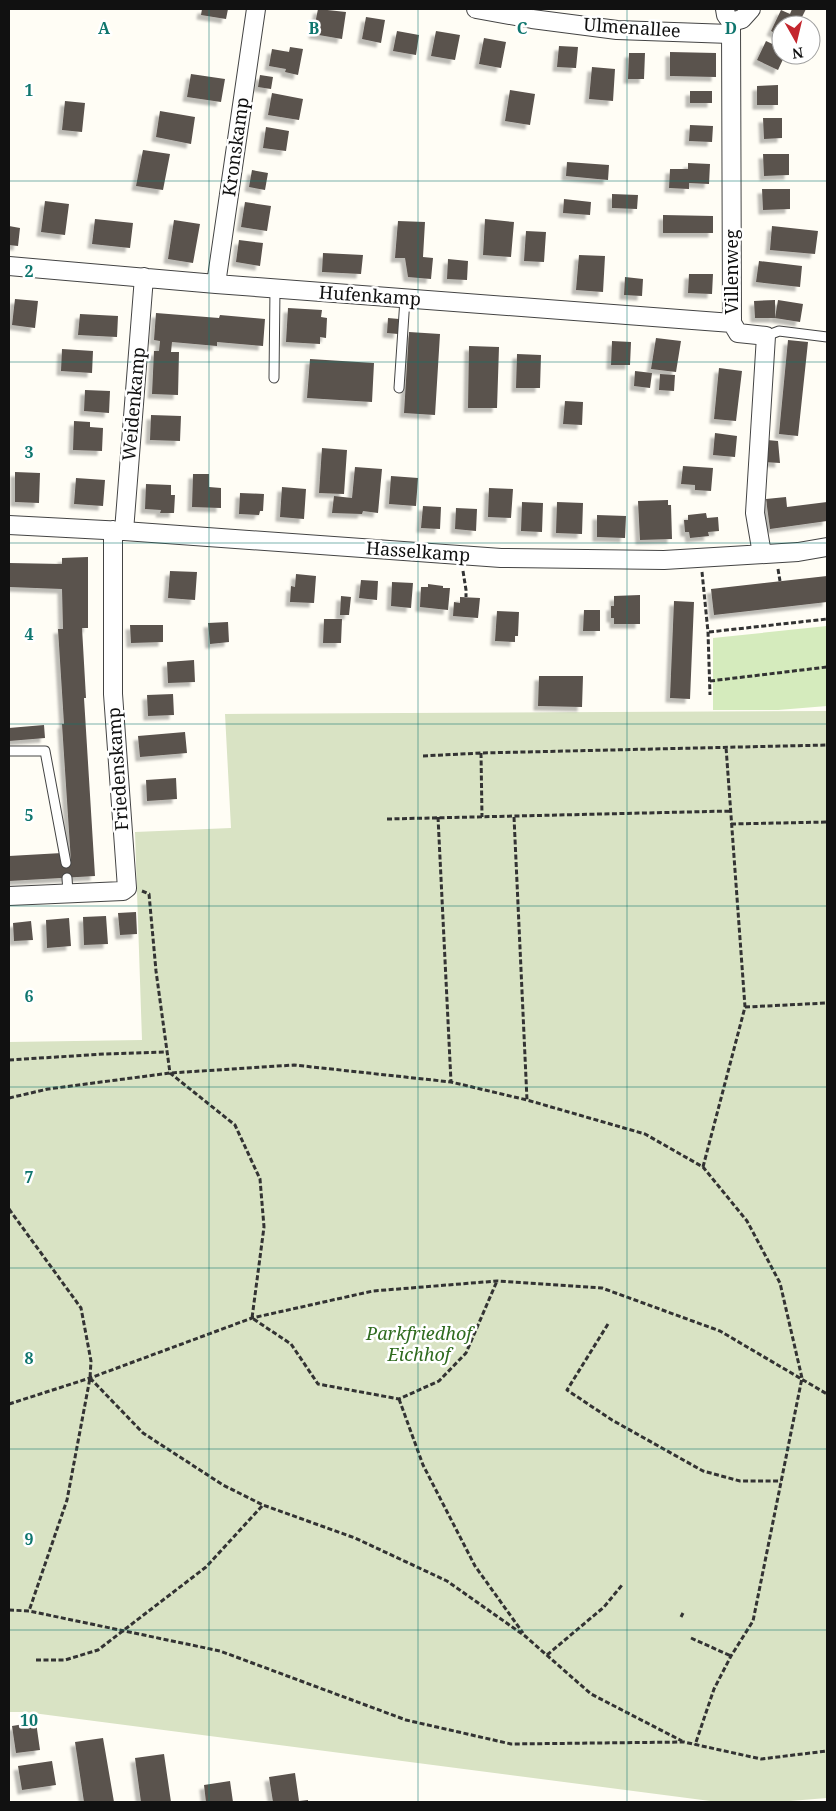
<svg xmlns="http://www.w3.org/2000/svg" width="836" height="1811" font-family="'Noto Serif',serif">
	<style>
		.green { fill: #d5ebbd }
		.cemetery { fill: #d9e3c4 }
		.building { fill: #5a524d; filter: url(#shadow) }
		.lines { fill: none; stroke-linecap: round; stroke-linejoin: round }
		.lane-casing { stroke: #444; stroke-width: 11 }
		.street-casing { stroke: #444; stroke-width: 20 }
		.path { stroke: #333; stroke-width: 3; stroke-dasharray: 5 2.5; stroke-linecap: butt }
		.lane { stroke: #fff; stroke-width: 9 }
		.street { stroke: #fff; stroke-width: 18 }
		.grid { fill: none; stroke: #0f766e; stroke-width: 1; stroke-opacity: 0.55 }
		.labels { text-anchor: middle; stroke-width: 5; stroke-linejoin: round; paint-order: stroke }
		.street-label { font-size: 18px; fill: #111; stroke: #fff }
		.park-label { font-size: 18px; font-style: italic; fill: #2f6b1f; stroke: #fff }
		.grid-label { font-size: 16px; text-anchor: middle; font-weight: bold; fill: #0f766e; stroke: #fff; stroke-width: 5; stroke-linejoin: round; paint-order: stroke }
	</style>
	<defs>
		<filter id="shadow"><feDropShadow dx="-4.5" dy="4.5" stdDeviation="1" flood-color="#0004"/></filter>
	</defs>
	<rect width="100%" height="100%" fill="#fffdf5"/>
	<!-- green -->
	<path class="green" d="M827,626V706L778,710H713V638Z"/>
	<!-- cemetery -->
	<path class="cemetery" d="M827,711V1798L778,1802H718L25,1712H9V1042L142,1040L135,832L231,828L225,714Z"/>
	<!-- building -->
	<path class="building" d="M202,9H228L226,19L201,15Z
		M318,9L346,12L342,39L313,34Z
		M792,9H806L798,25H781V36L771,31L781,10L790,14Z
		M366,17L385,20L381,43L362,39Z
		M397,31L419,35L416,55L393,51Z
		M436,31L460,35L455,60L431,56Z
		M484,38L506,42L501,68L479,64Z
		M766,41L781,48V55H785L778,70L757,60Z
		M559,46L578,47L576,68L557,67Z
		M290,47L303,49L298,75L285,72L286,69L269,66L272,49L289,52Z
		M670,52L716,53V77L670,76Z
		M629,53H645L644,79H628Z
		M592,67L615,69L613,101L589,99Z
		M191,74L225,79L221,102L187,97Z
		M260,75L273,77L271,89L258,87Z
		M778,85V105H757V86Z
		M510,90L535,94L530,125L505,121Z
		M690,91H712V103H690Z
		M272,93L303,99L299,120L268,115Z
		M65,101L85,103L82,132L62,130Z
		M160,111L195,117L191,144L156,137Z
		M763,118H782V138L764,139Z
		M690,125L713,126L712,142L689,141Z
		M266,127L289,131L286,151L263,148Z
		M143,150L170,154L163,190L136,186Z
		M763,154H789V175L764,176Z
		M567,162L609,165L608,180L566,176Z
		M688,163L710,164L709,184L689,183V189L669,188L670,169H688Z
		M252,170L268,173L265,190L249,187Z
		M762,189H790V209L763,210Z
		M612,194L638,195L637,209L612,208Z
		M564,199L591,202L590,215L563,213Z
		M45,201L69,204L65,235L41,232Z
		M245,202L271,206L267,231L241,227Z
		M663,215L713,216V233H663Z
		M95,219L133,223L130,248L92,244Z
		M485,219L514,222L511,257L483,255Z
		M174,220L200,224L193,263L168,259Z
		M398,221L425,222L423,257L433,258L431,279L408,277L405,258H395Z
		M9,226L20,228L18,246L9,245Z
		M772,226L818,231L815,254L770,250Z
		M526,231L546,232L544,262L524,261Z
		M239,240L263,243L260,266L236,262Z
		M323,253L363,255L361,274L322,272Z
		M579,255L605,256L603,292L576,290Z
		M448,259L468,261L467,280L447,279Z
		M759,261L802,266L800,287L756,282Z
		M689,274H713L712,294L688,293Z
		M625,277L643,279L642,296L624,295Z
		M15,299L38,301L35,328L12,325Z
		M775,300V318H755L754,301Z
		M778,300L803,304L800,322L775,318Z
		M288,308L322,310L321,317L327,318L326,338L320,337V344L286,342Z
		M156,313L219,318L220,315L265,319L263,346L217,342V346L172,342L171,352H179L178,395L152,394L154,351H159L160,341L154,340Z
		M80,314L118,316L117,337L78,335Z
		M388,318L399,319L398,334L387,333Z
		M409,332L440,334L435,415L404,413Z
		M656,338L681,341L676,372L651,369Z
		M788,340L808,342L798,436L779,434Z
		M612,341L631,342L630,365H611Z
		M469,346L499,347L497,408H468Z
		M62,349L93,351L92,373L61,371Z
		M517,354L541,355L540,388H516Z
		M310,359L374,363L372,402L307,398Z
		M719,368L742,371L736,421L714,419Z
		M635,371L652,373L650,388L634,386Z
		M660,374L675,375L674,391L659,390Z
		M85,390L110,391L109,413L84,411Z
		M565,401L583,402L582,425L563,424Z
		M151,415L181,416L180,441L150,440Z
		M74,421L90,422V427L103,428L102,451L73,450Z
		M715,433L737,436L735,457L713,455Z
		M767,440L778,441L780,463L764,462Z
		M322,448L347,450L344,494L319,493Z
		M683,466L713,468L711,491L695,490V485L681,484Z
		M355,467L382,469L378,513L363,511L362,514L332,513L334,496L352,498Z
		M15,472L40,473L39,503L15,502Z
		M193,474H209V487L221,488V508L192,507Z
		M391,476L418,478L416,506L389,504Z
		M76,478L105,480L103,506L74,504Z
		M146,484L171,485V495H175L174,513H160L161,510L145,509Z
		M282,487L306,489L304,519L280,517Z
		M489,488L513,489L511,518L488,517Z
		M240,493L264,494L263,511H260L259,515L239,514Z
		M786,497L787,507L827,502V521L770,529L766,499Z
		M668,500V505H671L672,539L640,540L638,501Z
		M522,502L543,503L542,532L521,531Z
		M557,502L583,503L582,534L556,533Z
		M423,506L441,507L440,529L421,528Z
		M456,508L477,509L476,531L455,529Z
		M706,513L707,518L718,517L719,531L708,532L709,536L690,538L689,532H685L684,520H688V515Z
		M597,515L626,516L625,538L597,537Z
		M88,557V628H82L86,698H84L95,876L9,881V856L62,853V863L71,862L62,724H64L58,629H63L62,589L9,587V563L62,564V558Z
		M170,571L197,572L195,600L168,598Z
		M296,574L316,576L314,603L290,602L291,586L295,587Z
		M827,576V602L714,615L711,589Z
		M361,580L378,581L377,600L359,598Z
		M392,582L413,583L411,608L391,606Z
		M428,584L443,586V588H450L448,610L420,607L421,587H428Z
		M640,595V624H614V618H611V606H614V596Z
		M341,596L351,597L349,615H340Z
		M460,597L480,598L478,618L453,616L454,602L460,603Z
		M674,601L694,602L690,699L670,698Z
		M584,610H600V631H583Z
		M497,611L519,612L518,636H515V642L495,641Z
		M324,619H342L341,643H323Z
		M228,622L229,642L210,644L208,623Z
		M130,625H163V642L131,643Z
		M194,660L195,682L168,683L167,662Z
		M539,676H583L582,707L538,706Z
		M173,694L174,715L148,716L147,695Z
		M44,725L45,738L9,741V728Z
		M185,732L187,753L140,757L138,736Z
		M176,778L177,799L147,801L146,780Z
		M136,912L137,934L120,935L118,913Z
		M106,916L108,944L84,945L83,917Z
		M69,918L71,946L47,948L46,920Z
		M31,921L33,940L14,941L13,923Z
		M36,1722L40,1750L16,1753L12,1726Z
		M103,1738L114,1802H84L75,1742Z
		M164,1754L171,1802H141L135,1758Z
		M52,1761L56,1785L22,1790L18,1766Z
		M295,1773L299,1801L308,1800V1802H273L269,1777Z
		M230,1781L233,1802H206L204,1785Z"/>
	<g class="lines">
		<defs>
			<path id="lane" d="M766,336L779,331L827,337
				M274,378L275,289
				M399,388L405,299
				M9,751H45L66,863
				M67,878L68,892"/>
			<path id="street" d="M476,9L532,19L617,30L730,34
				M725,9L726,15L731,22L732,323L738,333L766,336L755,513L762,554
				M731,22L742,19L751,9
				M9,266L216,284L732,323
				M216,284L256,9
				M9,525L124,531L501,558L664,560L798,552L827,547
				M124,531L144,277
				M9,896L123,891L127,888L113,694V530"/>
		</defs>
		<!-- lane casing -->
		<use href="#lane" class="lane-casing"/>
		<!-- street casing -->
		<use href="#street" class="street-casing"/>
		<!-- path -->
		<path class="path" d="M778,569L780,581
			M463,571L466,590V597
			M702,572L708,632L710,695
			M709,632L827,619
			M710,681L827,667
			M481,753L482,817
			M423,756L481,753L827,745
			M438,817L451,1082
			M514,817L527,1100
			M387,819L730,811
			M731,824L827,822
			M142,891L149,894L156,971L170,1073L235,1125L260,1179L264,1227L252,1318L291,1344L318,1384L399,1399L439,1381L466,1353L497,1281
			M745,1007L827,1003
			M9,1060L104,1054L167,1052
			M9,1098L48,1089L170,1073L294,1065L451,1082L527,1100L645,1134L703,1167L747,1221L780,1283L802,1378L753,1621L731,1656L714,1689L695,1745
			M703,1167L745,1007L726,747
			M9,1209L81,1308L91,1361L90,1378L67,1500L29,1611
			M608,1324L567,1390L612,1420L703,1471L740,1481H781
			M90,1378L143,1433L223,1485L263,1505L355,1538L447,1581L525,1636L591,1694L682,1741
			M399,1399L423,1465L475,1566L523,1633
			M9,1404L90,1378L252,1318L373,1291L497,1281L602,1288L720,1331L827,1394
			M9,1610L29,1611L220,1651L406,1720L511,1744L684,1742L761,1759L827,1751
			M681,1617L683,1613
			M691,1638L731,1656
			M547,1655L604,1607L622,1585
			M36,1660H65L98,1650L206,1567L263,1505"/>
		<!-- lane -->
		<use href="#lane" class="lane"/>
		<!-- street -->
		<use href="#street" class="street"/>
	</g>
	<!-- grid -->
	<path class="grid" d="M209,9V1802M418,9V1802M627,9V1802M9,181H827M9,362H827M9,543H827M9,724H827M9,906H827M9,1087H827M9,1268H827M9,1449H827M9,1630H827"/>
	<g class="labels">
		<!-- street labels -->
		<g class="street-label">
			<text transform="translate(632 28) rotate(4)" y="6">Ulmenallee</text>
			<text transform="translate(236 147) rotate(-82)" y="6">Kronskamp</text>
			<text transform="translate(732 272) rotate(-90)" y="6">Villenweg</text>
			<text transform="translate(370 296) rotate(4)" y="6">Hufenkamp</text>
			<text transform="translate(134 404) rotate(-85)" y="6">Weidenkamp</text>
			<text transform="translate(418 552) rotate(4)" y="6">Hasselkamp</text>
			<text transform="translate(118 769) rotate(-94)" y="6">Friedenskamp</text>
		</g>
		<!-- park labels -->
		<g class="park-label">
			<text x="419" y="1340">Parkfriedhof<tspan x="419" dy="21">Eichhof</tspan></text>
		</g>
	</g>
	<g class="grid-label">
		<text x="104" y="34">A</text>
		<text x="314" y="34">B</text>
		<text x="522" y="34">C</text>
		<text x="731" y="34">D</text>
		<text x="29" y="96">1</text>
		<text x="29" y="277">2</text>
		<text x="29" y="458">3</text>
		<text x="29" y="640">4</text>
		<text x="29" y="821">5</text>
		<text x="29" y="1002">6</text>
		<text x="29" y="1183">7</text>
		<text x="29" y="1364">8</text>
		<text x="29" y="1545">9</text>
		<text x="29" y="1726">10</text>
	</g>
	<!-- border -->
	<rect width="836" height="1811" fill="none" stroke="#111111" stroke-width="20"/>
	<!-- north arrow -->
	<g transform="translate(796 40) rotate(172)"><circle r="24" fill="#ffffff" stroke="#a0a0a0"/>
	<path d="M0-4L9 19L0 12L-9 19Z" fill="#c4262e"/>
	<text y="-8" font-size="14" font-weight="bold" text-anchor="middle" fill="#111111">N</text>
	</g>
</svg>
